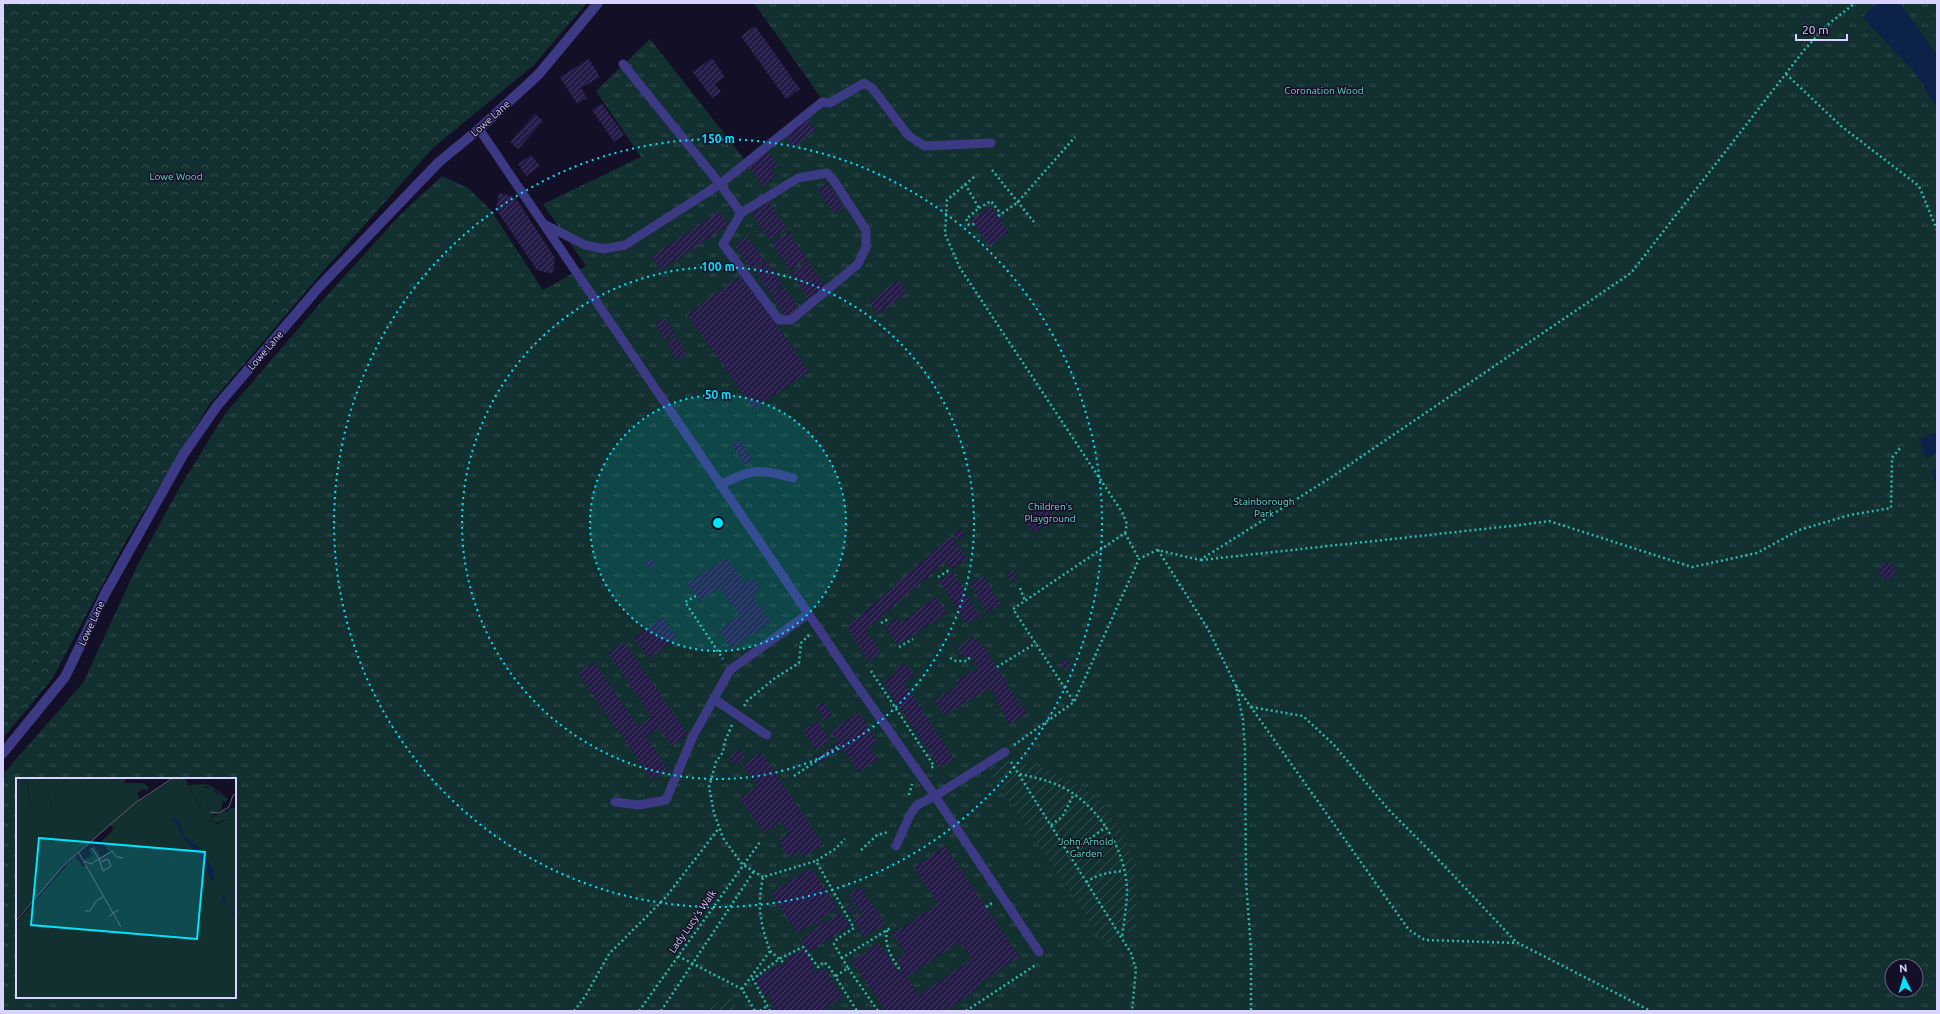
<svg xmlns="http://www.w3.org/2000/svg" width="1940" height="1014" font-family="Ubuntu,sans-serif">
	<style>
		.forest { fill: url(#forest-crowns) }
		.park { fill: url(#park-tufts); fill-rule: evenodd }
		.garden { fill: url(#garden-furrows) }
		.water { fill: #0c2248 }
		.building { fill: url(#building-hatch); fill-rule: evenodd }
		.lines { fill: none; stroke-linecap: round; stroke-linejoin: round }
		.path { stroke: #2fb8b0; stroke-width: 2.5; stroke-dasharray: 2 3; stroke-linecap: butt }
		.service { stroke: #3d3a85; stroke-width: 9 }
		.tertiary { stroke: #3d3a85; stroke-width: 10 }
		.ring { fill: none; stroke: #00e5ff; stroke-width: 2; stroke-dasharray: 2 4 }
		.labels { text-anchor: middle; stroke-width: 3; stroke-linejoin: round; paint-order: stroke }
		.park-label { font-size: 10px; fill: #5fe0c0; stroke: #130f26 }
		.street-label { font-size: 10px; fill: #d9d4ff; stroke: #130f26 }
		.inset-road { fill: none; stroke: #625e7d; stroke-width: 1 }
		.view { fill: #00e5ff; fill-opacity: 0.15; stroke: #00e5ff; stroke-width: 2 }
		.inset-edge { fill: none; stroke: #d9d4ff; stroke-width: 2 }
		.centre { fill: #00e5ff; stroke: #130f26; stroke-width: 2 }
		.ring-label { font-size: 12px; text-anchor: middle; font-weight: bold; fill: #00e5ff; stroke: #130f26; stroke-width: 3; stroke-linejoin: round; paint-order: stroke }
	</style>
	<defs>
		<pattern id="forest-crowns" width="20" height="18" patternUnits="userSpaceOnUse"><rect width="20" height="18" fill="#12302f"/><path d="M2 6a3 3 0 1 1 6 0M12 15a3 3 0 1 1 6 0" fill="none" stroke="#344d4e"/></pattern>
		<pattern id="park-tufts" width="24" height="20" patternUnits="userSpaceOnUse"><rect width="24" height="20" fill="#12302f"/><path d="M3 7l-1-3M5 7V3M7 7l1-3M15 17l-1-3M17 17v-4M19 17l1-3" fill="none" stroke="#344d4e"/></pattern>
		<pattern id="garden-furrows" width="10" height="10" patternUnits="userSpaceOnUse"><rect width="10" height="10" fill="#12302f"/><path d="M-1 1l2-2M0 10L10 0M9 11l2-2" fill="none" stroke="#344d4e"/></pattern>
		<pattern id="building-hatch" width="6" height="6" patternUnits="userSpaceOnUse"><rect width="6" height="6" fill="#241b47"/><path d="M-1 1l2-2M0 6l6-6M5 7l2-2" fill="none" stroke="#433b63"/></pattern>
	</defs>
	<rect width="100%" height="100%" fill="#130f26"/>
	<!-- forest -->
	<path class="forest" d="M3,3H587L534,65L433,148L318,277L209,405L126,541L52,679L3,738Z"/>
	<!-- park -->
	<path class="park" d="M754,3H1937V1011H3V774L83,683L139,562L177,492L225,414L322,301L400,215L442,176L468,188L490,209L543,290L586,266L543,204L641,157L596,91L650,39L745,160L824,102ZM17,779H235V997H17ZM1892,966H1916V990H1892Z"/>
	<!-- garden -->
	<path class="garden" d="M1005,760L1040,767L1074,782L1102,802L1122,831L1133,859L1137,896L1133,929L1105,946L988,769Z
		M729,995L739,1011H705Z"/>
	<!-- water -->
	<path class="water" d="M1878,3H1900L1937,55V108L1914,71L1862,17Z
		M1937,432V454L1926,458L1919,439Z
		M1937,468V487L1931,470Z"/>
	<!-- building -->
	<path class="building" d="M755,26L800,89L786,99L741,36Z
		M712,58L725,77L715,84L721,92L712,98L693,72Z
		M589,59L600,77L581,88L587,98L577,104L560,77Z
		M602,103L624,135L614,142L592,110Z
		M535,114L543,121L518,149L510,142Z
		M806,118L816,130L794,147L784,135Z
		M768,152L778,165L771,170L776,176L763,186L748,167Z
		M531,155L540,166L526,176L518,164Z
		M827,183L844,207L834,214L818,190Z
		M499,193L515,197L555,258L553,274L537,270L496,209Z
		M769,202L787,229L770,240L752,214Z
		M991,206L1009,232L990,246L971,220Z
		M719,211L729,225L661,270L652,256Z
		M789,232L807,259L790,270L772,243Z
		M747,236L764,260L751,269L734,245Z
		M766,261L783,285L770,294L753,270Z
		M808,261L826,288L809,299L791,273Z
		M742,275L809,371L754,409L687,314Z
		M898,280L907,292L878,314L869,302Z
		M784,286L800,310L787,319L771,295Z
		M665,318L675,335L665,340L655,323Z
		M676,337L687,354L677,360L667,343Z
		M740,439L753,459L745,465L732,445Z
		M1051,509L1054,520L1047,527L1042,526L1037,532L1030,529L1028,525L1032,518L1031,515L1035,511L1038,513Z
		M960,529L965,535L958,540L953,535Z
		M951,536L967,558L952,569L946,561L866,630L881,653L868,661L847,627Z
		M652,558L657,565L649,569L645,563Z
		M727,558L744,583L753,578L761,589L752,595L770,622L731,649L719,630L739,615L720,588L700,601L687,583Z
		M1879 571a8 8 0 1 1 16 0a8 8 0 1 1-16 0Z
		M1012,570L1017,578L1012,582L1006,573Z
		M953,572L980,616L966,624L939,580Z
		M984,576L1001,604L987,613L970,584Z
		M936,597L947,613L898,645L885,626L897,618L900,623Z
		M663,617L677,638L649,658L634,638Z
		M971,637L982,644L1026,714L1009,724L990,688L944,715L934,700L958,685L955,681L978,668L971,658L962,656L957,650Z
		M624,642L688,734L672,746L659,728L646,737L668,769L652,780L578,673L594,662L638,726L652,717L608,653Z
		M1066,659L1071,666L1065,670L1060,663Z
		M905,663L914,676L904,682L954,759L940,768L883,682L897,673L895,669Z
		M823,702L832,715L824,720L816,707Z
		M858,712L878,742L870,747L878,759L859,772L842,748L817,764L814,759L838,743L831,732Z
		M817,721L831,741L816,750L803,731Z
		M740,749L746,757L734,765L729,757Z
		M761,752L823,844L803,857L799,852L793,857L791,854L788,856L779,842L781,841L780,839L789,833L781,822L764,833L740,798L757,786L743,765Z
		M945,846L1019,957L977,985L979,988L946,1010L944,1007L938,1011H886L852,961L879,943L898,971L902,968L896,959L905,953L892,934L938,904L914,867ZM960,941L972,959L919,995L907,977Z
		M811,868L837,908L821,918L824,924L841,913L850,926L809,952L800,939L818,928L815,922L797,933L771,893Z
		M861,887L885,924L864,937L853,920L862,915L849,895Z
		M851,904L856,912L853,914L847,906Z
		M803,948L814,965L812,966L816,973L824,968L843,997L821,1011H776L770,1002L773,1000L769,995L766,997L755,980L779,964L780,966L784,963L787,961V959Z"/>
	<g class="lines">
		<!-- path -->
		<path class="path" d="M1786,74L1841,126L1919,186L1937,230
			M992,170L1034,222
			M974,177L947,200L945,234L960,268L1122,512L1127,524L1125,533L1013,609L1074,702
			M965,184L979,208L966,219L969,225L975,224
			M979,208L991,201L1001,214
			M998,216L1017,203L1075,137
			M1125,533L1139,559
			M1158,550L1208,629L1236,686L1243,720L1245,749L1246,882L1251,949V1011
			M1201,560L1520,525L1549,521L1692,567L1757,553L1799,530L1850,515L1891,508L1892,458L1901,447
			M938,577L948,571L950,573
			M1020,588L1025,601
			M696,596L685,602L723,659
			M881,623L890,618
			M899,647L913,639
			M950,658L956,661H967L970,657
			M997,667L1036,643
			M871,671L934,766L931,768
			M1236,686L1409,930L1425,940L1518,943L1651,1011
			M744,706L747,701L775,678L799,663L801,643L809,635
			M1251,707L1303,716L1334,745L1389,810L1434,855L1517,943
			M732,725L725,741L723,752L716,762L709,787L714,813L723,838L742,864L763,877
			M1014,745L1074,702L1139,559L1157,550L1200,560L1330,478L1631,273L1805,49L1826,26L1855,3
			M1011,762L1131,953L1136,969L1132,1011
			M1020,774C1033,777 1046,780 1058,785C1098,803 1128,851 1127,895C1126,909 1124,923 1122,937
			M794,776L840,745
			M909,795L912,784
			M1051,825L1062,817L1074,794
			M861,850L877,835L888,832
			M1069,854L1106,827
			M1086,882C1099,874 1109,872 1124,871
			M986,907L992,903
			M887,930C884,945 891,957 900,970
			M770,951L784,963
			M678,956L742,989L755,1011
			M842,958L834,944L837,939L854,928L816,861L835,849L845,839
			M848,968L878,1011
			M836,976L848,968L842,958L892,927
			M742,989L770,951C760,923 757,906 763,877L816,861
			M574,1011L586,995L609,954L666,897L719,828
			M639,1011L760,842
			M661,1011L754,871
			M760,1011L767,1006
			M770,1011L753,979L779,959L803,947L818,967L824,962L830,968L857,1011
			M966,1011L1037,964"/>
		<!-- service -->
		<path class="service" d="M623,64L720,184L822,102L830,103L864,83L872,88L909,136L925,146L991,143
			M479,129L854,681L935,796L917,805L910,815L896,846
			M544,224L585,245L604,249L625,245L720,184L741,213L723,244L779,320H791L858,264L866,247V230L834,181L827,173L798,178L741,213
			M720,485C751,469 760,468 793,478
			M714,699L767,735
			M1005,752L935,796L1039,952
			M615,802L639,805L666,800L693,736L730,670L808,614"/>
		<!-- tertiary -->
		<path class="tertiary" d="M3,753L65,677L105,594L183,455L217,406L319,287L439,162L479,129L538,75L598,3"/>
	</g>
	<!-- distance rings -->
	<circle cx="718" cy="523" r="128" fill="#00e5ff" fill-opacity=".12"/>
	<g class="ring">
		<circle cx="718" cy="523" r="128"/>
		<circle cx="718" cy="523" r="256"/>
		<circle cx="718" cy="523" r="384"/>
	</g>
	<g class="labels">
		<!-- park labels -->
		<g class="park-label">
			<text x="1324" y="94">Coronation Wood</text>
			<text x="176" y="180">Lowe Wood</text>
			<text x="1264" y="505">Stainborough<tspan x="1264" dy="12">Park</tspan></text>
			<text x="1050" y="510">Children's<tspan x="1050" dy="12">Playground</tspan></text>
			<text x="1086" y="845">John Arnold<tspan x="1086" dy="12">Garden</tspan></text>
		</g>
		<!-- street labels -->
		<g class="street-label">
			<text transform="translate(490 118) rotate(-42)" y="4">Lowe Lane</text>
			<text transform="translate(265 350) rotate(-49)" y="4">Lowe Lane</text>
			<text transform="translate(91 623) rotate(-65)" y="4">Lowe Lane</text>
			<text transform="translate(692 921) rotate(-55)" y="4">Lady Lucy's Walk</text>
		</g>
	</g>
	<!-- overview -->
	<g transform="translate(16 778)">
		<rect width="220" height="220" fill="#130f26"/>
		<path d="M10,0H52L49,11L33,15L38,51L34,57L21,58Z" fill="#12302f"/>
		<path d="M0,0H10L21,58L34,57L38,51L33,15L43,9L49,11L52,0H110L108,5H127L133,9L131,13L127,11L121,15L124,21L48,86L22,118L0,141ZM189,6L195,8L212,21L209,24L201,14L189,8L180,16L188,33L195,40L208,32L212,34L213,30H220L212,41L199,45L188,38L173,7Z" fill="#12302f"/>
		<path d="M159,0H169L188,38L195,43L201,46L212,41L213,30H220V220H0V145L59,78L67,89L71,87L68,81L76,78L73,72L78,68L85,79L93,74L86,63L98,51L94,47L120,25Z" fill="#12302f"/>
		<path d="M102,133L111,137L113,148L110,149ZM78,151L83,161L72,168L67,159ZM16,162L25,165L50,175L40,184L13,176L11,171ZM85,163L93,178L81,185L73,170ZM71,172L79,185L71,189L64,176ZM122,176L145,220H127L108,184ZM54 186a7 7 0 1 1 14 0a7 7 0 1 1-14 0Z" fill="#12302f"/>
		<path d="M180,8L195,11L208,21L205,31L194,40L188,33L180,16Z" fill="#12302f"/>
		<path d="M156,38L163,43L169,59L185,71L179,74L176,71L168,60ZM185,73L198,92V102H195L182,75ZM204,111L213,131L220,136V140L207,123Z" fill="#0c2248"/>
		<path class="inset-road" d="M194,34L202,35L213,29L217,17H220M76,70L83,81L96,73L101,79L107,80M63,75L97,135L93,139M68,83L75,86L83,81L87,93L95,88L92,81L85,84M103,132L97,135L105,149M69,133H74L80,123L87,119M0,143L48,87L119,25L157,0"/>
		<path class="view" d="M23,60L189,74L181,161L15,147Z"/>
		<rect width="220" height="220" class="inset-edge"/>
	</g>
	<circle cx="718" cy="523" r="6" class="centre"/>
	<g class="ring-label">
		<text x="718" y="143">150 m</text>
		<text x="718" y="271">100 m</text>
		<text x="718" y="399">50 m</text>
	</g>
	<!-- border -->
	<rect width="1940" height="1014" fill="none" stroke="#d9d4ff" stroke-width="8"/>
	<!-- north arrow -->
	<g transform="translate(1904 978) rotate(355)"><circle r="19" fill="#130f26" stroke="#625e7d"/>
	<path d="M0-3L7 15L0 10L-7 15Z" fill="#00e5ff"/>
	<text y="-6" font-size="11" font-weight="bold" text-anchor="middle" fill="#d9d4ff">N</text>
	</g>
	<!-- scale -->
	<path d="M1796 34v6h51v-6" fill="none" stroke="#d9d4ff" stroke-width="2"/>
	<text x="1802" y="34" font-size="12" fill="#d9d4ff" stroke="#130f26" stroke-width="3" paint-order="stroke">20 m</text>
</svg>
